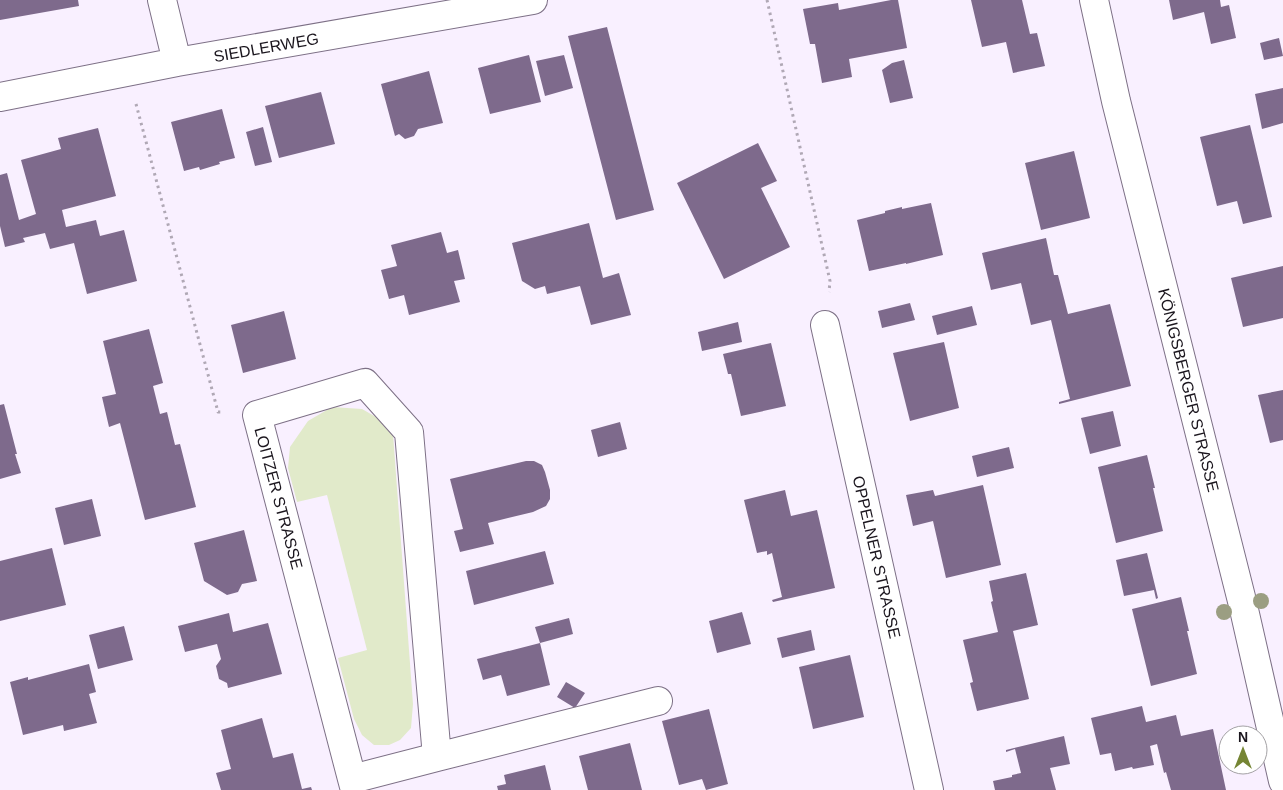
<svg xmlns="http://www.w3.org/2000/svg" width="1283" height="790" font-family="Helvetica,sans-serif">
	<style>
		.green { fill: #e1eaca }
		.building { fill: #7e6a8c }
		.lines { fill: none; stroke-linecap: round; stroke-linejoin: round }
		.minor-casing { stroke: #7d7086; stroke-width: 30 }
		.path { stroke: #b0a8b5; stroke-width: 3; stroke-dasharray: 2.5 4; stroke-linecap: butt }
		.minor { stroke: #fff; stroke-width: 28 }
		.tree { fill: #9b9e82 }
		.labels { text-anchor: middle; stroke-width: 5; stroke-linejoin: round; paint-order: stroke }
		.street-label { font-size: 16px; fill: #1b161e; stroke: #fff }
	</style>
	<rect width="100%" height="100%" fill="#f9f0ff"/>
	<!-- green -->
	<path class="green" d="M332,407L362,409L383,421L393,434L413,704L411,728L400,740L389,745H374L362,735L354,719L338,658L367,650L327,495L297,502L288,468L290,447L308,421Z"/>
	<!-- building -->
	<path class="building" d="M0,0H78L79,6L0,20Z
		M891,0H898L907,48L849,59L852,77L822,83L815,44H810L803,9L838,3L839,10Z
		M971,0H1022L1030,34L1037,33L1045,66L1013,73L1006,42L982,47Z
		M1169,0H1220L1221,7L1229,5L1236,38L1211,44L1204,12L1173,20Z
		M607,27L654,210L616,220L568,36Z
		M1279,38L1283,56L1264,60L1260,43Z
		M529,55L541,102L490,114L478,68Z
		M564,55L573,88L545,96L536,61Z
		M904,60L913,98L890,103L882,70L892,63Z
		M429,71L443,123L418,129L414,136L405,139L399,134L395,136L381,84Z
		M1283,88V123L1262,129L1255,94Z
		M321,92L335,144L279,158L265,106Z
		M222,109L235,158L219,162L220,164L200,170L199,167L184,171L171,122Z
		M1250,125L1272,217L1243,224L1237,201L1217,206L1200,137Z
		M263,127L272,162L255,166L246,132Z
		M98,128L116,196L62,210L66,227L96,220L100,236L124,230L137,281L87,294L74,243L50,249L45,233L23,238L25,242L5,247L0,226V175L7,173L19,220L36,214L21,160L61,149L58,138Z
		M758,143L777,181L761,188L790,247L724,279L677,183Z
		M1074,151L1090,218L1041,230L1025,163Z
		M931,203L943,255L906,264V263L869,271L857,220L885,213V211L902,207V209Z
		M589,223L603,278L619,273L631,315L591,325L580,286L547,294L545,286L535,289L522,281L512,243Z
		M441,232L447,253L458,250L465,279L454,281L460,302L409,315L404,295L389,299L381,270L397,266L391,245Z
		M1046,238L1054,275H1058L1068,314L1110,304L1131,386L1059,404V402L1070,399L1051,320L1031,325L1021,283L991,290L982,253Z
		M1283,266V318L1243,327L1231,278Z
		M910,303L915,320L882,328L878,311Z
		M972,306L977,325L937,335L932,316Z
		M284,311L296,359L243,373L231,325Z
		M738,322L742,342L702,351L698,332Z
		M149,329L163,383L153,386L160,414L167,412L175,445L180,444L196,507L145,520L120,423L109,427L102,397L116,394L103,341Z
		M944,342L959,408L910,421L893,353Z
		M771,343L786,406L741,416L731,374H728L723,354Z
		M1283,390V440L1270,443L1258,395Z
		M4,404L17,454H15L21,473L0,479V405Z
		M1113,411L1121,446L1090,454L1081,418Z
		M620,422L627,449L598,457L591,430Z
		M1009,447L1014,468L977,477L972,456Z
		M1147,455L1155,488H1153L1163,531L1116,543L1098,467Z
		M526,461H534L542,465L545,472L550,490V499L546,506L533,512L488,523L494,544L460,552L454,531L463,529L450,479Z
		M983,485L1001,565L946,578L933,521L913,526L906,495L933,490L935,496Z
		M785,490L791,516L817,510L835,588L773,602L772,600L782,597L772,553L767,555V551L757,553L744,500Z
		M92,499L101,536L64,545L55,508Z
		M244,530L257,581L242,584L238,592L227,595L204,581L194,543Z
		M52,548L66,605L0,621V561Z
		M545,551L554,584L474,605L466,571Z
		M1147,553L1158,598L1156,599L1154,590L1124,596L1116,560Z
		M1026,573L1038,625L1013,631L1029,699L977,711L970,683L973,682L963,640L998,632L991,602L993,601L989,581Z
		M1181,597L1189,631H1187L1197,674L1151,686L1132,609Z
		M742,612L751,644L717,653L709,621Z
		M229,613L233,632L268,623L282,674L228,688L227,683L219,679L216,666L221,659L217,644L185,652L178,626Z
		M569,618L573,634L540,643L535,627Z
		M124,626L133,660L98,669L89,635Z
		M811,630L815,650L782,658L777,638Z
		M540,643L550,685L507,696L501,675L483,680L477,659Z
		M850,655L864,717L813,729L799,667Z
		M89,664L96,692L89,694L97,723L64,731L63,725L23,735L10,682L28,677V680Z
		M566,682L585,693L575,708L557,697Z
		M1142,706L1146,722L1176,715L1181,736L1213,729L1226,790H1171L1166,772L1164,773L1157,744L1150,746L1154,765L1133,769L1132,767L1115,771L1111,753L1100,755L1091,718Z
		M709,709L728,784L706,790L702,779L679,785L662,721Z
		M262,718L273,758L293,753L302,789L311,787L312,790H221L216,773L231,769L221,730Z
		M1064,736L1070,764L1050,768L1056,790H995L993,781L1012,777V775L1021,773L1015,749L1006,752V750Z
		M630,743L642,790H588L579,756Z
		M545,765L551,790H498L497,786L506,784L504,775Z"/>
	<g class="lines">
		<defs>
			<path id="minor" d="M162,0L177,62
				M1094,0L1116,101L1243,605L1283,781
				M0,97L177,62L533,0
				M825,325L929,790
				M437,757L658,701
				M352,779L437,757L409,432L365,383L257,415L352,779L355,790"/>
		</defs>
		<!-- minor casing -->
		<use href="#minor" class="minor-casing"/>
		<!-- path -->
		<path class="path" d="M767,0L830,281L829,292
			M136,104L218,412H223"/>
		<!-- minor -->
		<use href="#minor" class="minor"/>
	</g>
	<!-- trees -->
	<g class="tree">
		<circle cx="1261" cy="601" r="8"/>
		<circle cx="1224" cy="612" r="8"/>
	</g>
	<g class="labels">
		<!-- street labels -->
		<g class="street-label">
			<text transform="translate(266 47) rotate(-10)" y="6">SIEDLERWEG</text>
			<text transform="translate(1189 390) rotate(76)" y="6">KÖNIGSBERGER STRASSE</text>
			<text transform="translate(279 498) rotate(75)" y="6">LOITZER STRASSE</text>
			<text transform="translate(877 557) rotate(77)" y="6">OPPELNER STRASSE</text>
		</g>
	</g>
	<!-- north arrow -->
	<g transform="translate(1243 750)"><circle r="24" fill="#ffffff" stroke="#a4a2a5"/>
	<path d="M0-4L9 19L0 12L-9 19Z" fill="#758534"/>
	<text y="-8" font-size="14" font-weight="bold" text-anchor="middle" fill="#1b161e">N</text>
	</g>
</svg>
